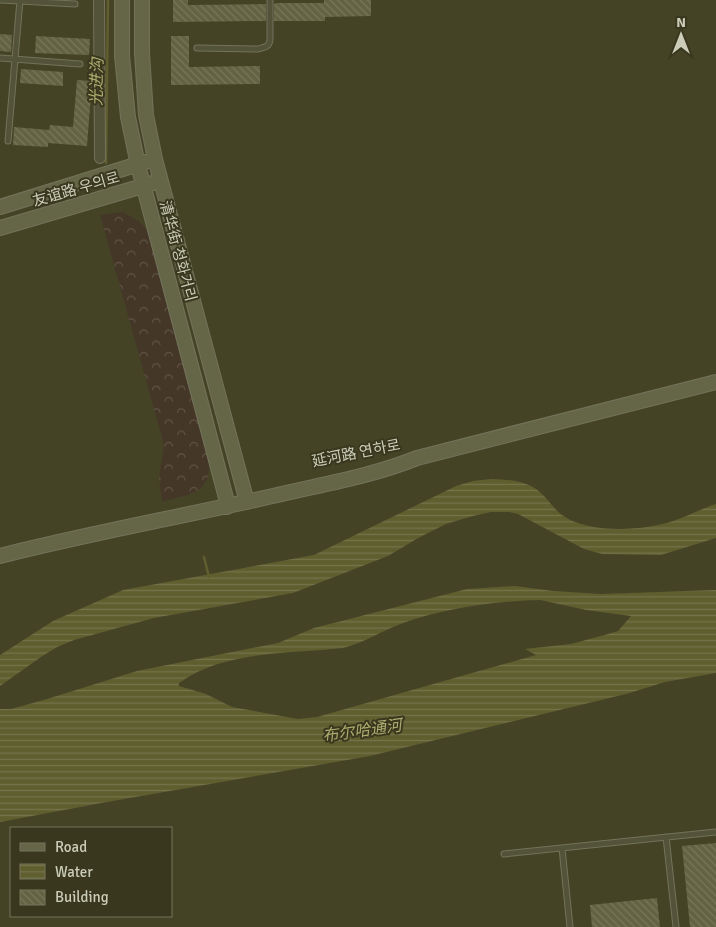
<svg xmlns="http://www.w3.org/2000/svg" width="716" height="927" font-family="Signika,'Noto Sans SC','Noto Sans KR',sans-serif">
	<style>
		.forest { fill: url(#forest-crowns) }
		.water { fill: url(#water-rules); fill-rule: evenodd }
		.lines { fill: none; stroke-linecap: round; stroke-linejoin: round }
		.stream { stroke: #5f5e2f; stroke-width: 2.5 }
		.building { fill: url(#building-back-hatch) }
		.lane-casing { stroke: #73735c; stroke-width: 7 }
		.street-casing { stroke: #73735c; stroke-width: 12 }
		.secondary-casing { stroke: #73735c; stroke-width: 16 }
		.lane { stroke: #53533a; stroke-width: 5 }
		.street { stroke: #53533a; stroke-width: 10 }
		.secondary { stroke: #656648; stroke-width: 14 }
		.labels { text-anchor: middle; stroke-width: 4; stroke-linejoin: round; paint-order: stroke }
		.street-label { font-size: 15px; fill: #cccdb8; stroke: #39381f }
		.water-label { font-size: 16px; font-style: italic; fill: #adac70; stroke: #39381f }
	</style>
	<defs>
		<pattern id="forest-crowns" width="20" height="18" patternUnits="userSpaceOnUse" patternTransform="scale(1.25)"><rect width="20" height="18" fill="#453728"/><path d="M2 6a3 3 0 1 1 6 0M12 15a3 3 0 1 1 6 0" fill="none" stroke="#5f5345"/></pattern>
		<pattern id="water-rules" width="6" height="5" patternUnits="userSpaceOnUse" patternTransform="scale(1.25)"><rect width="6" height="5" fill="#5f5e2f"/><path d="M0 2.5h6" fill="none" stroke="#75744b"/></pattern>
		<pattern id="building-back-hatch" width="6" height="6" patternUnits="userSpaceOnUse" patternTransform="scale(1.25)"><rect width="6" height="6" fill="#636242"/><path d="M-1 5l2 2M0 0l6 6M5-1l2 2" fill="none" stroke="#78775b"/></pattern>
	</defs>
	<rect width="100%" height="100%" fill="#444326"/>
	<!-- forest -->
	<path class="forest" d="M123,212L139,221L149,233L209,454C212,495 195,492 162,502L159,478L164,445L100,215Z"/>
	<!-- water -->
	<path class="water" d="M491,479C511,480 529,480 544,496C550,502 555,510 562,515C588,534 644,531 673,521C688,516 701,509 716,504V538L661,555L602,554L584,549L518,514L509,512H491L473,516L446,524L420,537L388,556L293,593L154,618L74,640L57,647L41,657L0,686V655L53,621L123,590L314,555L456,486L473,481Z
		M515,586L553,591L601,594L716,590V673L665,682L626,694L370,756L107,802L0,822V709H11L47,699L137,671L278,643L314,628L467,589ZM540,600L586,610L631,616L618,631L608,634L571,644L525,649L536,655L317,717L298,719L232,707L206,694L179,686V683C224,650 290,654 343,648C364,643 383,630 403,623C446,608 495,601 540,600Z"/>
	<g class="lines">
		<!-- stream -->
		<path class="stream" d="M106,163L108,0
			M204,557L209,577"/>
	</g>
	<!-- building -->
	<path class="building" d="M173,0H188V5L266,4V21L173,22Z
		M324,0H371V16L325,17V21H274V4L276,3H324Z
		M0,34L12,35L11,52L0,51Z
		M36,36L90,39L89,55L35,53Z
		M171,36H189V67L260,66V84L171,85Z
		M21,69L63,72V86L20,83Z
		M77,80L92,81L87,146L48,143V147L13,145L14,127L49,130L50,125L73,127Z
		M716,843V927H690L682,846Z
		M657,898L660,927H592L590,905Z"/>
	<g class="lines">
		<defs>
			<path id="lane" d="M1,0L75,4
				M197,48L258,49C265,47 269,47 270,40V0
				M0,58L80,64
				M8,141L20,0
				M666,837L676,927
				M562,848L570,927
				M504,854L716,832"/>
			<path id="street" d="M99,0L100,158"/>
			<path id="secondary" d="M122,0V56L128,117L138,165L226,498L227,507
				M142,0V53L146,115L155,159L247,502
				M0,207L145,162
				M0,228L153,183
				M0,556C94,532 191,515 286,493C330,483 375,475 417,458L716,382"/>
		</defs>
		<!-- lane casing -->
		<use href="#lane" class="lane-casing"/>
		<!-- street casing -->
		<use href="#street" class="street-casing"/>
		<!-- secondary casing -->
		<use href="#secondary" class="secondary-casing"/>
		<!-- lane -->
		<use href="#lane" class="lane"/>
		<!-- street -->
		<use href="#street" class="street"/>
		<!-- secondary -->
		<use href="#secondary" class="secondary"/>
	</g>
	<g class="labels">
		<!-- street labels -->
		<g class="street-label">
			<text transform="translate(76 189) rotate(-16)" y="5">友谊路 우의로</text>
			<text transform="translate(178 251) rotate(75)" y="5">清华街 청화거리</text>
			<text transform="translate(356 453) rotate(-11)" y="5">延河路 연하로</text>
		</g>
		<!-- water labels -->
		<g class="water-label">
			<text transform="translate(96 82) rotate(-89)" y="6">光进沟</text>
			<text transform="translate(362 730) rotate(-8)" y="6">布尔哈通河</text>
		</g>
	</g>
	<!-- legend -->
	<rect x="10" y="827" width="162" height="90" fill="#39381f" stroke="#74745c"/>
	<rect x="20" y="843" width="25" height="8" fill="#656648" stroke="#74745c"/>
	<text x="55" y="852" font-size="15" fill="#cccdb8">Road</text>
	<rect x="20" y="864" width="25" height="15" fill="url(#water-rules)" stroke="#74745c"/>
	<text x="55" y="877" font-size="15" fill="#cccdb8">Water</text>
	<rect x="20" y="890" width="25" height="15" fill="url(#building-back-hatch)" stroke="#74745c"/>
	<text x="55" y="902" font-size="15" fill="#cccdb8">Building</text>
	<!-- north arrow -->
	<g transform="translate(681 35)" stroke="#39381f" stroke-width="4" paint-order="stroke">
	<path d="M0-4L9 19L0 12L-9 19Z" fill="#cccdb8"/>
	<text y="-8" font-size="14" font-weight="bold" text-anchor="middle" fill="#cccdb8">N</text>
	</g>
</svg>
